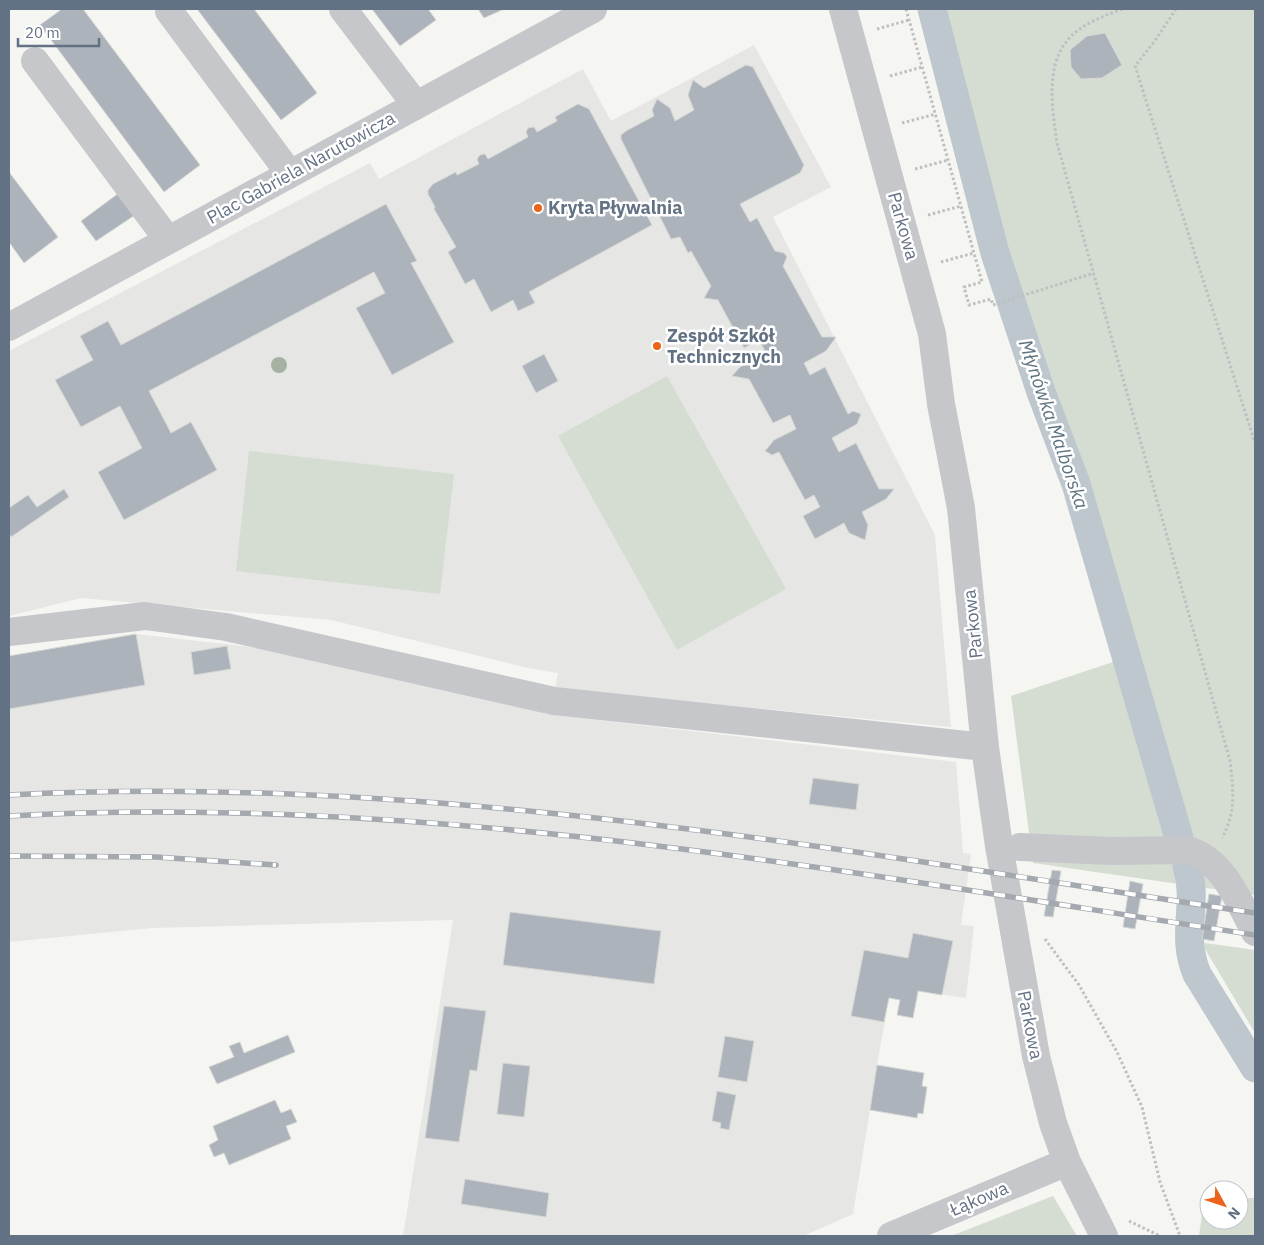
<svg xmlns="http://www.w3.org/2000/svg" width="1264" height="1245" font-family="'IBM Plex Sans',sans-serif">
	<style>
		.built { fill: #e6e6e5 }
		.green { fill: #d5ddd2 }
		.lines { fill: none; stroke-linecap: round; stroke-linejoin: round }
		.canal { stroke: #bdc7cd; stroke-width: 29 }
		.building { fill: #adb3ba; stroke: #d6d7d4 }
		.path { stroke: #bebfc2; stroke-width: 3; stroke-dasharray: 2.5 2.5; stroke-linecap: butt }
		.minor { stroke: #c5c7cb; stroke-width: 28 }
		.rail-casing { stroke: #a4a9b0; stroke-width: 5.5 }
		.rail { stroke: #fff; stroke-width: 4; stroke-dasharray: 11; stroke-linecap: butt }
		.tree { fill: #a5b2a2 }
		.poi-dot { fill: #ec631a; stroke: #fff; stroke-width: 2 }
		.labels { text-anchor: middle; stroke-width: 5; stroke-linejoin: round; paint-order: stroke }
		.street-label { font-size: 18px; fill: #637184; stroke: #fff }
		.poi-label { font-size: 18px; font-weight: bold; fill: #637184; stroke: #fff; text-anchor: start }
		.water-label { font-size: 19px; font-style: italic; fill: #5e7381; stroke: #fff }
	</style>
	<rect width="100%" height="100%" fill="#f5f5f1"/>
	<!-- built -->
	<path class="built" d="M754,45L831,187L773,217L935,535L951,727L555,689L558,673L528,668L331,620L81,598L9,616V351L370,163L379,179L583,69L611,121Z
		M136,634L278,650L494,697L546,714L956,762L963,853L971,854L961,925L974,926L966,998L919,991L913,1018L897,1015L900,1000L889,998L877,1065L924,1073L922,1086L927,1087L923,1114L918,1113L917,1118L870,1110L853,1214L803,1236H403L453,920L152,928L9,942V656Z"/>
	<!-- green -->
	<path class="green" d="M942,9H1255V895L1033,863L1011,696L1134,655L1022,310L1006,268Z
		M667,376L786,589L677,650L558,436Z
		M249,451L454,474L440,594L236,571Z
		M1205,943L1255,950V1033L1205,949Z
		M1053,1196L1077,1236H951Z
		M1249,1198H1255V1236H1199L1202,1214L1209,1212V1220H1239V1201Z"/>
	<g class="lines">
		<!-- canal -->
		<path class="canal" d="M932,9L995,253L1041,392L1076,484L1179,838
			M1187,866C1199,905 1180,934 1197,974L1255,1068"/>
	</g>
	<!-- building -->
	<path class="building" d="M62,9H83L200,165L164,192L40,25Z
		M197,9H254L317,93L281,120Z
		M372,9H428L436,20L400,46Z
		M478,9H504L484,18Z
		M1105,33L1122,65L1102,78L1081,79L1071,67L1070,50L1087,36Z
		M746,65L753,67L804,165L800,173L740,204L750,222L757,218L775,251L784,253L787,257L783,266L822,337H836L826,351L804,363L810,375L825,367L848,414L853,411L861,414L857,424L832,438L839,452L856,443L879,489H894L886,499L862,512L868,525L865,540L849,533L844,523L815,539L803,516L820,507L814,495L805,500L779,452L772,455L765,451L774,440L796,429L790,415L773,423L749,379L732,376L740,367L766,353L759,340L744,348L718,300L704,298L711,286L691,251L688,253L680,237L671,239L621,139V135L626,131L654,116L652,110L657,99L670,108L675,121L694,110L688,95L693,80L704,88Z
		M578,104L589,109L652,225L529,292L535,303L518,311L513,300L491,312L474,279L465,284L448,252L456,247L434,209L435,207L428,194V190L433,184L456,172L457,175L479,164L477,159L480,155L485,154L488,159L528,137L526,132L528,128L534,127L537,132L557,121L555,117Z
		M9,172L58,237L24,263L9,242Z
		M119,193L135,215L96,241L81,221Z
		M386,204L417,261L411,263L454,342L392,375L356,308L385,293L374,272L149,391L171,433L191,422L217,470L124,520L98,472L142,448L120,406L81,427L55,380L93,360L80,336L108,321L121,345Z
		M544,354L558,381L536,393L522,366Z
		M64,489L69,497L11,537L9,533V508L28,495L37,507Z
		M136,634L145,685L9,709V656Z
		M227,646L231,669L194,675L191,652Z
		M813,778L859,784L856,810L809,804Z
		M1052,870L1061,871L1053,917L1044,916Z
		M1130,881L1143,884L1135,929L1123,927Z
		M1209,894L1222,896L1214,941L1202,939Z
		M510,912L661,931L654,984L503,965Z
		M913,933L953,941L942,995L918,991L913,1018L897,1015L900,1000L889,998L884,1022L851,1016L864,950L908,958Z
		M444,1006L486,1011L477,1071L470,1070L459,1142L425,1138Z
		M288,1035L295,1052L217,1084L209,1067L234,1057L229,1046L240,1042L244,1053Z
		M725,1036L754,1041L747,1082L718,1077Z
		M503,1063L530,1066L524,1117L497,1114Z
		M877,1065L924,1073L922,1086L927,1087L923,1114L918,1113L917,1118L870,1110Z
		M717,1091L736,1095L729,1130L720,1128L721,1123L712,1121Z
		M275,1100L281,1113L291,1109L297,1122L286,1126L291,1139L229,1165L224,1153L214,1157L209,1145L218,1140L213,1126Z
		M465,1179L549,1193L546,1217L461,1204Z"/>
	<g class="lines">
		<!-- path -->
		<path class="path" d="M906,9L982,282L964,287L969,305L991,299L993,305L1094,273
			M1122,9C1107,15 1090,21 1077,31C1043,57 1052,106 1057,143L1230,761C1233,790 1237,810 1222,838
			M1176,9L1154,42L1135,66L1255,443
			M877,29L909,20
			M890,76L922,67
			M902,123L936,114
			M915,169L948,160
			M928,215L961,206
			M941,262L974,253
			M1045,939L1079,985L1117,1052L1142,1107L1160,1182L1180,1236
			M1129,1221L1160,1236"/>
		<!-- minor -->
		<path class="minor" d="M343,9L416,105
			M843,9L932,334L941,404L961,508L985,747L999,846L1036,1056L1053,1123L1067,1162L1104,1236
			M169,11L290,174
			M35,61L168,240
			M9,327L593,9
			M9,632L145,616L226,627L554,701L985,747
			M1020,847L1111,851L1187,850C1223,859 1239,902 1255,932
			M891,1236L1067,1162"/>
		<defs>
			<path id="rail" d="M9,795C427,773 843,851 1255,913
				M9,816C428,793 843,872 1255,935
				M9,856L156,857L276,865"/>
		</defs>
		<!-- rail casing -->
		<use href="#rail" class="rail-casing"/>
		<!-- rail -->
		<use href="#rail" class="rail"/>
	</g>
	<!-- trees -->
	<circle class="tree" cx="279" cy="365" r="8"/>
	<!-- markers -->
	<g class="poi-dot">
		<circle cx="538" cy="208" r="5"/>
		<circle cx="657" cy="346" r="5"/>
	</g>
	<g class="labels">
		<!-- street labels -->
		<g class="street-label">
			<text transform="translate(301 168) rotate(-29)" y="6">Plac Gabriela Narutowicza</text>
			<text transform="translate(903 226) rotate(74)" y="6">Parkowa</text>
			<text transform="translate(973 624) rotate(-96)" y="6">Parkowa</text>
			<text transform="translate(1030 1025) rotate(79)" y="6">Parkowa</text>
			<text transform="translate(979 1199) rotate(-23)" y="6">Łąkowa</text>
		</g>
		<!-- poi labels -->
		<g class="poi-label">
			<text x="548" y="214">Kryta Pływalnia</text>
			<text x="667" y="342">Zespół Szkół<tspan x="667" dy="21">Technicznych</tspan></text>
		</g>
		<!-- water labels -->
		<g class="water-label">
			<text transform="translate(1054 424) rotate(71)" y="7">Młynówka Malborska</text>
		</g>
	</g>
	<!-- border -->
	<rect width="1264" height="1245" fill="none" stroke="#637184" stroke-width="20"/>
	<!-- north arrow -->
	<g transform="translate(1224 1205) rotate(130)"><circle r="24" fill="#ffffff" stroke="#c1c6ce"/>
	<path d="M0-4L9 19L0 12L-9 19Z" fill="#ec631a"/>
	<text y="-8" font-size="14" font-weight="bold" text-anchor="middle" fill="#637184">N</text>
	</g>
	<!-- scale -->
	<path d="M18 38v8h81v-8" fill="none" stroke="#637184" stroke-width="2.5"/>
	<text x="25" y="38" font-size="15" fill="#637184" stroke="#ffffff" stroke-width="4" paint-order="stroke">20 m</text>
</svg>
